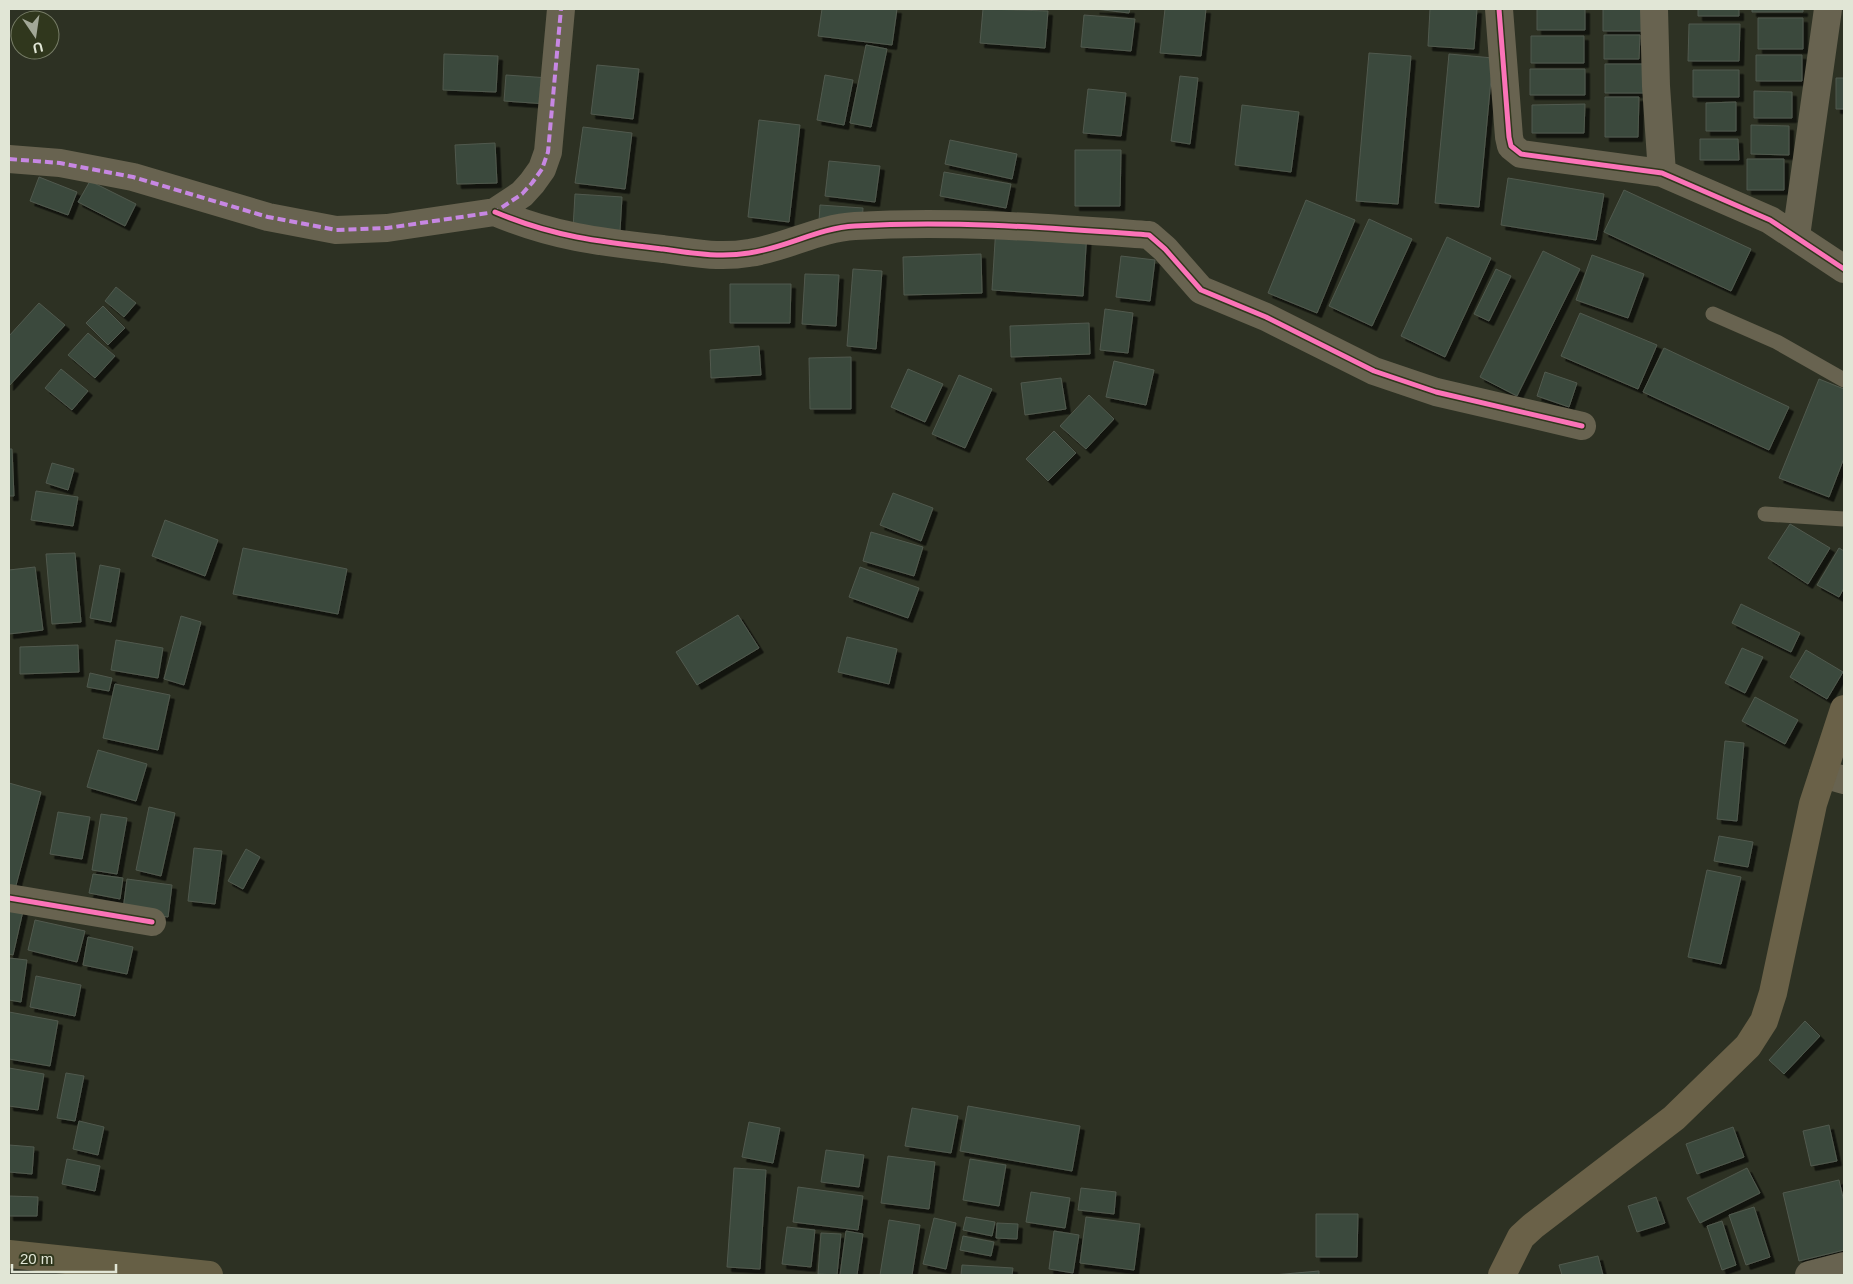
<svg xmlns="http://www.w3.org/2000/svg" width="1853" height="1284" font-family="Helvetica,sans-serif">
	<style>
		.building { fill: #3a4a3c; stroke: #51594e; filter: url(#shadow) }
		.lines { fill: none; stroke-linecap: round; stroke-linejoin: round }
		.service { stroke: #686350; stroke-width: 15 }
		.minor { stroke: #686350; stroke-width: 28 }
		.secondary { stroke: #665f45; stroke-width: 28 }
		.primary { stroke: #6a6148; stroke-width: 28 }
		.quiet { stroke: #c787e3; stroke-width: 4; stroke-dasharray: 8 4; stroke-linecap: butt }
		.cycleway-casing { stroke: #30371d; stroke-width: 8 }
		.cycleway { stroke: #fb73b8; stroke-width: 5 }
	</style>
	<defs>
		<filter id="shadow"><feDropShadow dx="4.5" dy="4.5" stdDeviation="0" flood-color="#0009"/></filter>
	</defs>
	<rect width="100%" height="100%" fill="#2d3123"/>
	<!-- building -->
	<path class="building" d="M822,9H897L892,45L818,36Z
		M983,9L1048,11L1045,48L980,43Z
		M1095,9H1130L1129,13Z
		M1165,9H1206L1201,56L1160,53Z
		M1430,9H1477L1474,49L1428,46Z
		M1537,9H1585V30H1537Z
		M1603,9H1643V31H1603Z
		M1698,9H1739V16H1698Z
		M1752,9H1803V12H1752Z
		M1084,15L1135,19L1131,51L1081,47Z
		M1758,18H1803V49H1758Z
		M1689,24H1740L1739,61H1688Z
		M1604,35H1640L1639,59H1604Z
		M1531,36H1584V63H1531Z
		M866,45L887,49L871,127L850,123Z
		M1369,53L1411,56L1398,204L1356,201Z
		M444,54L498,56L496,92L443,90Z
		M1449,54L1493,58L1479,207L1435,203Z
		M1756,55H1802V81H1756Z
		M1605,64H1646V93H1605Z
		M597,65L639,69L633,119L591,114Z
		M1530,69H1585V95H1530Z
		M1693,70H1739V97H1693Z
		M506,75L549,78L547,104L504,101Z
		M825,75L853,80L844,125L817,120Z
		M1180,76L1198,78L1190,144L1171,141Z
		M1836,78H1844V109H1836Z
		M1088,89L1126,93L1121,136L1083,133Z
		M1754,91L1792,92V118H1754Z
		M1605,97H1639L1638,137H1605Z
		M1736,102V131H1706V103Z
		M1585,104L1584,133H1532V105Z
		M1242,105L1299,112L1291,172L1235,165Z
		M759,120L800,125L789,222L748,217Z
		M1751,125L1789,126V155L1751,154Z
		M583,127L632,133L625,189L575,183Z
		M1700,139H1738L1739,160H1700Z
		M950,140L1017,154L1012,179L945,164Z
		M495,143L497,183L457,184L455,145Z
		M1075,150H1121L1120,206H1075Z
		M1747,159H1784V190H1747Z
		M829,161L880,166L875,202L825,196Z
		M944,172L1011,184L1006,208L940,196Z
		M39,177L77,192L68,215L30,201Z
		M1508,178L1604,194L1596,240L1501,225Z
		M90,181L136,204L125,226L78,202Z
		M1624,190L1751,249L1731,291L1604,232Z
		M575,194L622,197L620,231L573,229Z
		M1306,200L1355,220L1317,313L1268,293Z
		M820,205L863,208L862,223L819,221Z
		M1369,219L1412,239L1372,326L1329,306Z
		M996,226L1087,231L1083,296L992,290Z
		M1447,237L1491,258L1445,357L1401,336Z
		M1543,251L1580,269L1517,396L1480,377Z
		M981,254L982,293L904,295L903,257Z
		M1592,255L1644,274L1628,318L1576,300Z
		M1121,256L1155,260L1150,301L1116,297Z
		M853,269L882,271L876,349L847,346Z
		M1496,269L1511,276L1489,321L1474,314Z
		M805,274L839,275L836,326L802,324Z
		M730,284H791L790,323H730Z
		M116,287L136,303L124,317L105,301Z
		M39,303L65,325L9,386V336Z
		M103,306L125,328L108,345L86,323Z
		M1105,309L1133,313L1128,353L1100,350Z
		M1580,313L1657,345L1638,389L1561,356Z
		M1089,323L1090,354L1011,357L1010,326Z
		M88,333L115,356L95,378L68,355Z
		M759,346L761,375L711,378L710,350Z
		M1664,348L1789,407L1769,450L1643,392Z
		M851,357V409H810L809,358Z
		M1114,361L1154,370L1146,405L1106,397Z
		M61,369L88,391L72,410L45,388Z
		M908,369L943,384L925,422L891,407Z
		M1545,372L1577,383L1569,407L1537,396Z
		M959,375L992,389L965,448L932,434Z
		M1061,378L1066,409L1025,415L1021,383Z
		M1819,379L1844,389V458L1829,497L1779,478Z
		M1089,395L1114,419L1086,449L1060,426Z
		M1054,431L1076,453L1048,481L1026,459Z
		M9,449H12L14,496H9Z
		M52,463L74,469L68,490L46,483Z
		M36,491L78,497L73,526L31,520Z
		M893,493L933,508L921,541L880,525Z
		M165,520L218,540L205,576L152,556Z
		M1790,524L1830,548L1808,584L1768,558Z
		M871,532L923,547L914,576L863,561Z
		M243,548L347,569L338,614L233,594Z
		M1839,548L1844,551V588L1839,597L1817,585Z
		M75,553L81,622L52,624L46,554Z
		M100,565L120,569L111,622L90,618Z
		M35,567L43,630L9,634V570Z
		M860,567L919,588L908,618L849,597Z
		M1741,604L1800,633L1791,652L1732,623Z
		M738,615L759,648L697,685L676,652Z
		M181,616L201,622L184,685L164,679Z
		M847,637L897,649L889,684L838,672Z
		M116,640L163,648L158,678L111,670Z
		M78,645L79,672L20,674V647Z
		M1742,648L1763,657L1745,693L1725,683Z
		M1806,650L1843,672L1827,699L1790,677Z
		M90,673L112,678L109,691L87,687Z
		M115,684L170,695L158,750L103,738Z
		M1755,697L1798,720L1785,744L1742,721Z
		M1725,741L1744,743L1737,821L1717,819Z
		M98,750L147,764L136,801L87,787Z
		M9,783L41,792L15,889L9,888Z
		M149,807L175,813L161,876L136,870Z
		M58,812L90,817L82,859L50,854Z
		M101,814L127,818L117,874L92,870Z
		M1719,836L1753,842L1748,867L1714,861Z
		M194,848L222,851L215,904L188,901Z
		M246,849L260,857L243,889L228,881Z
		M1707,870L1741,877L1721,964L1688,957Z
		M93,874L123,878L120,899L89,893Z
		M127,879L172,885L168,917L123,910Z
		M9,907L23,911L13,955L9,954Z
		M35,920L85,931L77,962L28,950Z
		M88,937L133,947L127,974L83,965Z
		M9,958L27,960L21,1002L9,1000Z
		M36,976L81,985L75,1016L30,1007Z
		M9,1012L58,1021L50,1066L9,1059Z
		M1805,1021L1820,1036L1784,1074L1769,1060Z
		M9,1068L44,1074L38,1110L9,1106Z
		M66,1073L84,1076L75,1121L57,1118Z
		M968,1106L1080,1126L1072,1171L960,1151Z
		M912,1108L958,1116L951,1153L905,1146Z
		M79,1121L104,1127L98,1155L73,1149Z
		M749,1122L780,1128L773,1163L742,1157Z
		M1829,1125L1837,1161L1811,1166L1803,1131Z
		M1733,1127L1744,1157L1697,1174L1686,1144Z
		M9,1145L34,1147L32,1174L9,1172Z
		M826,1150L864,1155L859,1187L821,1182Z
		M888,1156L935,1162L929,1209L881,1203Z
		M67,1159L100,1166L95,1191L62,1184Z
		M970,1159L1006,1165L999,1206L963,1200Z
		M734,1168L766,1170L760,1269L727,1267Z
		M1747,1168L1760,1193L1700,1223L1687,1198Z
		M1839,1180L1844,1202V1250L1799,1261L1783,1193Z
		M798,1187L863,1196L858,1230L793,1222Z
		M1081,1188L1116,1192L1114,1214L1078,1210Z
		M1031,1192L1070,1198L1065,1228L1026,1222Z
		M9,1196L38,1197L37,1216H9Z
		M1656,1197L1665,1223L1637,1232L1628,1206Z
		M1754,1207L1770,1257L1746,1265L1729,1215Z
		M1316,1214H1358L1357,1257H1316Z
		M966,1217L995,1222L992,1236L963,1230Z
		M1086,1217L1140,1224L1134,1270L1080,1263Z
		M934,1218L956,1223L946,1269L923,1264Z
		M889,1220L920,1225L912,1275H880Z
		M1722,1221L1736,1265L1722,1270L1707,1226Z
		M997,1223L1018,1224L1017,1239L996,1238Z
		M787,1227L815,1230L811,1267L782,1264Z
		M846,1231L863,1234L857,1275H840Z
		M1054,1231L1079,1235L1073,1273L1049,1269Z
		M821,1233L841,1234L837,1275L818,1274Z
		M963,1236L994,1242L991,1256L960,1250Z
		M1598,1256L1603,1275H1562L1559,1265Z
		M962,1265L1013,1268L1012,1275H961Z
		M1319,1271V1275H1273Z"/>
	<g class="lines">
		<!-- service -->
		<path class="service" d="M1713,314L1777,342L1844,380
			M1765,514L1844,519"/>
		<!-- minor -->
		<path class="minor" d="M1499,9L1509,137L1511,146L1521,154L1662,173L1770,220L1844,269
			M1654,9L1656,86L1662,173
			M9,159L60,163L133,177L268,217L336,230L387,228L495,212L522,194L532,183L542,169L548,152L561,9
			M495,212C554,237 601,242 663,249C692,253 720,258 749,253C786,248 818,228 855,226C953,220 1051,228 1149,235L1165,249L1201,290L1266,317L1374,371L1436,392L1582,426
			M1796,236L1828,9
			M1823,774L1844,780
			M9,898L152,922
			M1809,1275L1844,1266"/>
		<!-- secondary -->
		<path class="secondary" d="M9,1254L209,1275"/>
		<!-- primary -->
		<path class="primary" d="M1502,1275L1521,1237L1533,1226L1674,1118L1748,1046L1764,1021L1773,993L1813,804L1844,709"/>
		<!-- quiet -->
		<path class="quiet" d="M9,159L60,163L133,177L268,217L336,230L387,228L495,212L522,194L532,183L542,169L548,152L561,9"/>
		<defs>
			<path id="cycleway" d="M1499,9L1509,137L1511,146L1521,154L1662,173L1770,220L1844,269
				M495,212C554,237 601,242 663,249C692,253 720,258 749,253C786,248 818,228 855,226C953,220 1051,228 1149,235L1165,249L1201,290L1266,317L1374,371L1436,392L1582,426
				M9,898L152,922"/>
		</defs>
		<!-- cycleway casing -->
		<use href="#cycleway" class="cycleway-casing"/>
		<!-- cycleway -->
		<use href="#cycleway" class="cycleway"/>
	</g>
	<!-- border -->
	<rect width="1853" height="1284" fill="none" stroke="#e1e6d6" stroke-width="20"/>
	<!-- north arrow -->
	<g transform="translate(35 35) rotate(167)"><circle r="24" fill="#30371d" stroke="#777d67"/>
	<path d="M0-4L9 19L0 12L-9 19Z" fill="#a2a797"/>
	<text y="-8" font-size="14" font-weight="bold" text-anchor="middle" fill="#e1e6d6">U</text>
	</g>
	<!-- scale -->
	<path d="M12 1264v8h104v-8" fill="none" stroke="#e1e6d6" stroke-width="2.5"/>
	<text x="20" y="1264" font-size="15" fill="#e1e6d6" stroke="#30371d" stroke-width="4" paint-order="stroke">20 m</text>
</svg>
